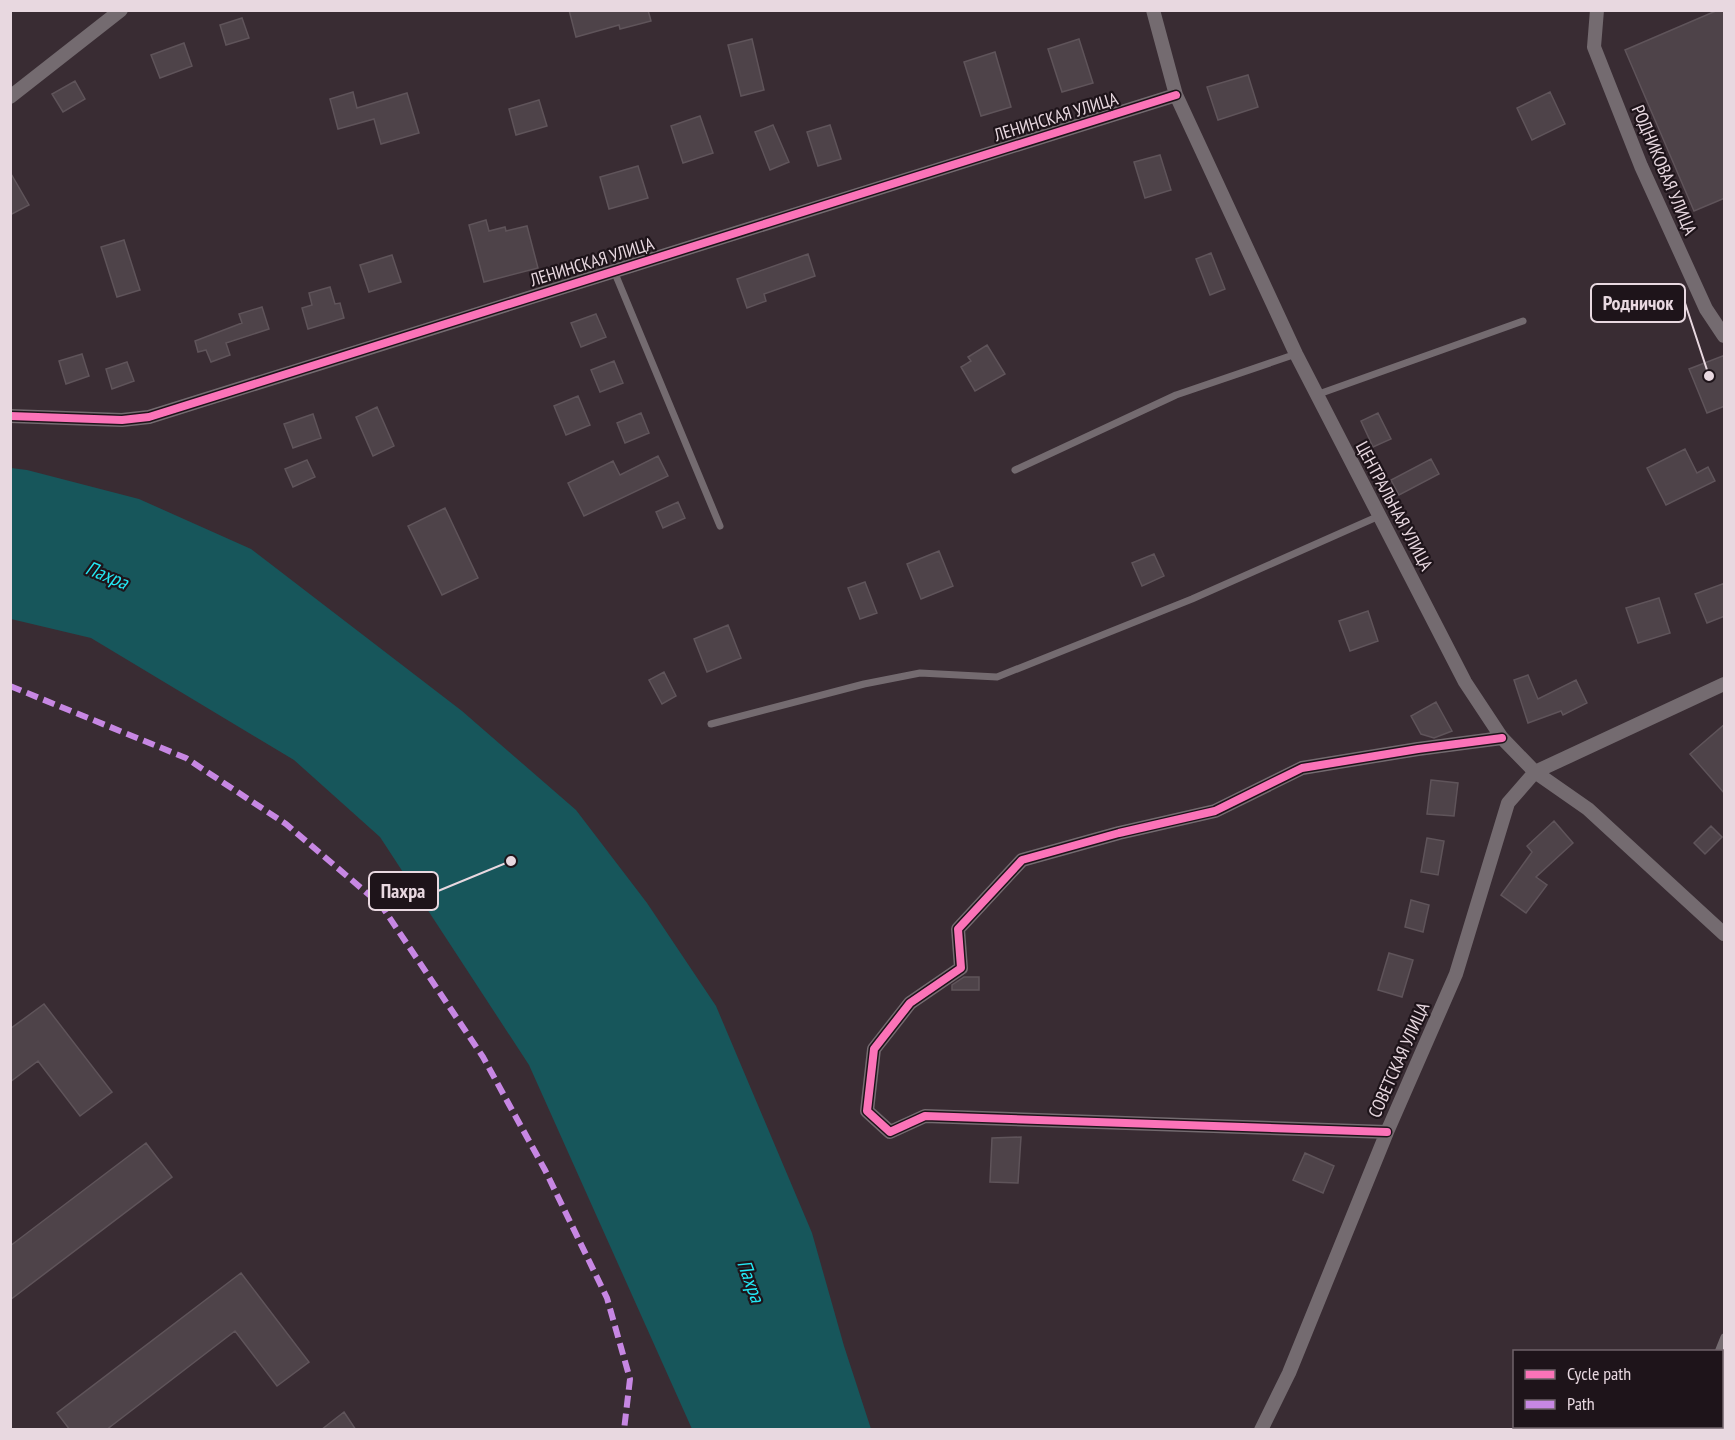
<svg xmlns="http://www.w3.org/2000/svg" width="1735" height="1440" font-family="'PT Sans Narrow',sans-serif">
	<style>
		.water { fill: #17565b }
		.building { fill: #4e4349; stroke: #5f545a; stroke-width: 1.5 }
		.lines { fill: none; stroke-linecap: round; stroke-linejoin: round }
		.service { stroke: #746b70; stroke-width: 7 }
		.minor { stroke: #746b70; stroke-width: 14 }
		.quiet { stroke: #c787e3; stroke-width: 6; stroke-dasharray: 12 6; stroke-linecap: butt }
		.cycleway-casing { stroke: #1e141a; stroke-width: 11 }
		.cycleway { stroke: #fb73b8; stroke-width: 8 }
		.labels { text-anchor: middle; stroke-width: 4.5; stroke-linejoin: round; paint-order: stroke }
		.street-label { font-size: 18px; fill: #e8d8e0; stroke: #1e141a }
		.water-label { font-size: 20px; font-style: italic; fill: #23e8f4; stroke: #1e141a }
		.leader { fill: none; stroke: #e8d8e0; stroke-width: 2 }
		.callout-dot { fill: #e8d8e0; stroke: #1e141a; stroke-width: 2 }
		.callout { fill: #1e141a; stroke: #e8d8e0; stroke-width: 2 }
		.callout-label { font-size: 20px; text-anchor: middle; font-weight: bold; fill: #e8d8e0 }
	</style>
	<rect width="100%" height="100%" fill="#392c33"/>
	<!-- water -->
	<path class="water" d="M11,468L27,470L139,499L251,549L462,711L576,810L647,903L716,1006L812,1233L844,1346L871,1429H692L529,1065L380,837L294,760L91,638L11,619Z"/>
	<!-- building -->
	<path class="building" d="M569,10H648L651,21L620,29L619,25L576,37Z
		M1718,10H1725V198L1694,211L1625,50Z
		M242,18L249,38L226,45L220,25Z
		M752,39L764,90L741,96L728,45Z
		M1079,39L1093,83L1062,92L1048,49Z
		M184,43L192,66L160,78L151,55Z
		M995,52L1011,107L981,116L964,62Z
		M1248,75L1258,107L1218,120L1207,87Z
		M75,81L85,99L63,112L52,94Z
		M353,92L357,108L407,93L419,133L381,144L374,119L338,129L330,99Z
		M1550,92L1565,124L1532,140L1517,108Z
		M539,100L547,126L516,135L509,109Z
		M700,116L713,153L683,163L671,126Z
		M773,125L789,162L770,170L755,132Z
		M830,125L841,159L818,166L807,132Z
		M1160,155L1171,190L1145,198L1134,162Z
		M638,166L648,198L609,209L600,177Z
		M10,172L29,205L10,215Z
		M486,220L489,231L505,227L506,231L527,226L538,268L484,282L469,225Z
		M124,240L140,290L117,297L101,247Z
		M1211,253L1225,289L1210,295L1196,259Z
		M808,254L815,276L764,294L766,301L747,308L737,279Z
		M392,255L401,282L369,292L360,265Z
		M330,287L335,304L340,303L344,318L308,329L302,308L312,305L309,293Z
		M262,307L269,329L226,343L230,355L211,362L206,350L198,352L195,341L242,323L239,314Z
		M596,314L606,337L581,347L571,323Z
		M987,345L1005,374L975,391L961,367L971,361L968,357Z
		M82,354L89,376L66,384L59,361Z
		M1725,355V406L1707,413L1689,369Z
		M614,361L623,383L600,392L591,370Z
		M127,362L134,381L112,389L106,369Z
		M578,396L590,425L566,435L554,406Z
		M377,407L394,446L373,456L356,417Z
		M641,413L649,433L625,443L617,423Z
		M1378,413L1391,439L1373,447L1361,421Z
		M313,414L321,438L293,448L284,424Z
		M1685,449L1697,473L1708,467L1715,481L1666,505L1647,468Z
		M658,456L668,476L584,516L568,483L613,461L620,475Z
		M1431,459L1439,474L1399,495L1391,480Z
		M307,460L315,477L293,487L285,469Z
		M678,502L685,518L663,528L656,512Z
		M445,508L478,578L442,595L408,526Z
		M939,551L953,586L921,599L907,564Z
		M1154,554L1164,576L1142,586L1132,563Z
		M865,582L877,613L860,619L848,588Z
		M1725,583V616L1707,623L1695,594Z
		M1659,598L1670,633L1638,643L1626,608Z
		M1368,611L1378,641L1350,651L1339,621Z
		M728,625L741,658L707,672L694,639Z
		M664,672L676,696L662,704L649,680Z
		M1528,675L1538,699L1576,680L1587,703L1563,715L1561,711L1528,723L1514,680Z
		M1436,702L1452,731L1434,738L1421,734L1411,716Z
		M1725,724V794L1690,754Z
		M1431,780L1458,783L1454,816L1427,814Z
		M1554,821L1573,843L1536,877L1547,885L1526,913L1501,895L1532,852L1527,846Z
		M1711,826L1722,837L1705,854L1694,843Z
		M1427,838L1444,841L1438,875L1421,872Z
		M1411,900L1429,905L1423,932L1405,927Z
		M1389,953L1413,960L1402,997L1378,990Z
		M964,977H979V990H952V985Z
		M44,1004L112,1092L80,1116L38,1061L10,1082V1029Z
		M1021,1137L1018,1183L990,1182L992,1138Z
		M146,1143L172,1177L10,1300V1246Z
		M1305,1153L1334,1166L1323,1193L1293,1180Z
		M241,1273L309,1362L277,1386L235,1331L106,1430H70L57,1413Z
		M344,1412L356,1430H321Z"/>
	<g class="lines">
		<!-- service -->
		<path class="service" d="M614,271L720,526
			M1316,395L1523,321
			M1015,470L1176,395L1296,354
			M711,724L864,684L920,673L997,677L1192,599L1379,516
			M1718,1352L1724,1337
			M1685,1430L1686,1426"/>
		<!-- minor -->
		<path class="minor" d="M1153,10L1176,95L1296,354L1465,682L1502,738L1535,772L1588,809L1724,934
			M1597,10L1594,47L1641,166L1706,309L1724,336
			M10,97L121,10
			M10,416L122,420L149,417L1176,95
			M1387,1132L925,1116L890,1132L867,1111L874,1049L910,1003L961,968L958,929L1022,860L1119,833L1215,811L1302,768L1418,749L1502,738
			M1261,1430L1289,1373L1387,1132L1456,974L1508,803L1535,772L1724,684"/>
		<!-- quiet -->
		<path class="quiet" d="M10,686L186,758L286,824L381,905L483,1057L545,1170L607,1298L630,1379L624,1430"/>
		<defs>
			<path id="cycleway" d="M10,416L122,420L149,417L1176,95
				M1387,1132L925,1116L890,1132L867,1111L874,1049L910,1003L961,968L958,929L1022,860L1119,833L1215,811L1302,768L1418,749L1502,738"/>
		</defs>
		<!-- cycleway casing -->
		<use href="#cycleway" class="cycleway-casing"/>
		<!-- cycleway -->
		<use href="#cycleway" class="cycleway"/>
	</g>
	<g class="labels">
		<!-- street labels -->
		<g class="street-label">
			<text transform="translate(1056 117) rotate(-17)" y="6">ЛЕНИНСКАЯ УЛИЦА</text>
			<text transform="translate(1664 170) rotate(67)" y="6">РОДНИКОВАЯ УЛИЦА</text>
			<text transform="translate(592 262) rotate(-17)" y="6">ЛЕНИНСКАЯ УЛИЦА</text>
			<text transform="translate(1394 506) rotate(62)" y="6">ЦЕНТРАЛЬНАЯ УЛИЦА</text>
			<text transform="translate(1399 1060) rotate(-66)" y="6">СОВЕТСКАЯ УЛИЦА</text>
		</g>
		<!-- water labels -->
		<g class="water-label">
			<text transform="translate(107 575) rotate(22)" y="7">Пахра</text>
			<text transform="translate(751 1281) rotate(70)" y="7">Пахра</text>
		</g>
	</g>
	<!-- callouts -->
	<path class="leader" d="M1709 376L1685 303M511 861L438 891"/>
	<g class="callout-dot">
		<circle cx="1709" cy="376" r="6"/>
		<circle cx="511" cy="861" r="6"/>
	</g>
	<g class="callout">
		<rect x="1591" y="284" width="94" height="38" rx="6"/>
		<rect x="369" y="872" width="69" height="38" rx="6"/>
	</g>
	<g class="callout-label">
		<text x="1638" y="310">Родничок</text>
		<text x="403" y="898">Пахра</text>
	</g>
	<!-- border -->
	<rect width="1735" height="1440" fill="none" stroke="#e8d8e0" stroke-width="24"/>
	<!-- legend -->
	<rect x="1513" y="1350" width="210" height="78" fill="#1e141a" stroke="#6f6269" stroke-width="1.5"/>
	<rect x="1525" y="1370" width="30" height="9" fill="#fb73b8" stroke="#6f6269" stroke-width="1.5"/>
	<text x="1567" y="1380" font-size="18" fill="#e8d8e0">Cycle path</text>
	<rect x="1525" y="1400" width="30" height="9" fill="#c787e3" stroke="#6f6269" stroke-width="1.5"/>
	<text x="1567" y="1410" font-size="18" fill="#e8d8e0">Path</text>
</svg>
